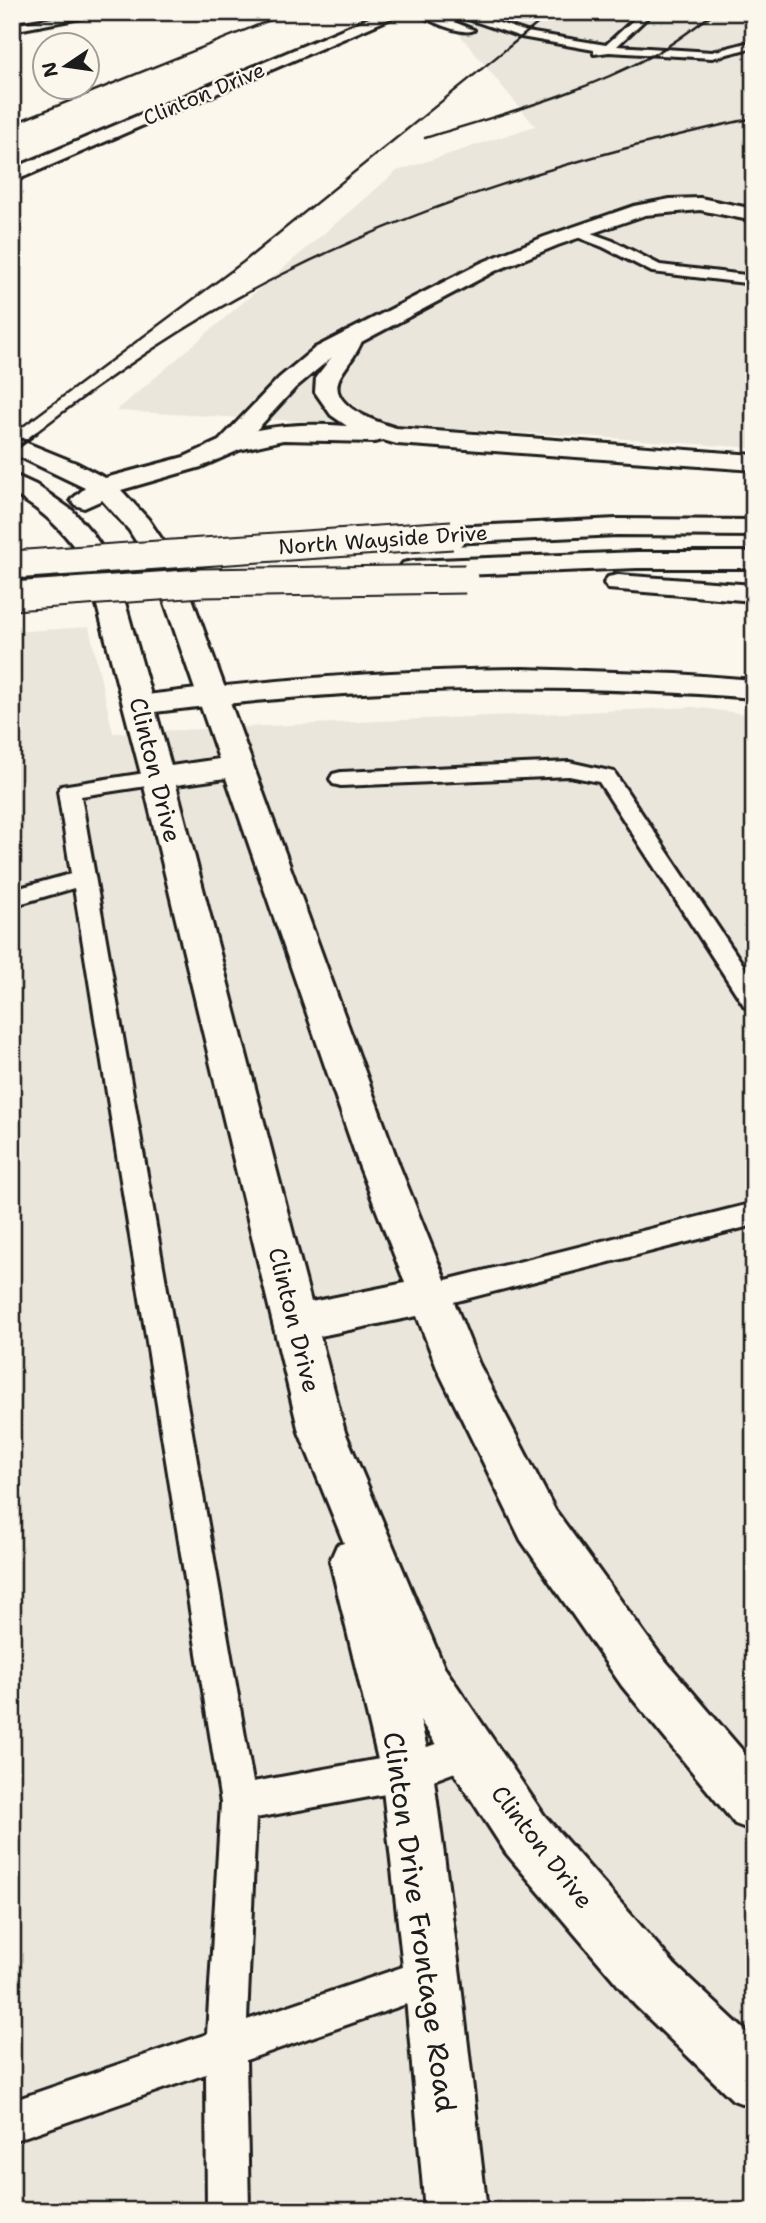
<svg xmlns="http://www.w3.org/2000/svg" width="766" height="2223" font-family="'Shantell Sans',sans-serif">
	<style>
		.built { fill: #eae6dc }
		.lines { fill: none; stroke-linecap: round; stroke-linejoin: round }
		.lane-casing { stroke: #1c1c1c; stroke-width: 6 }
		.secondary-casing { stroke: #1c1c1c; stroke-width: 6 }
		.primary-casing { stroke: #1c1c1c; stroke-width: 6 }
		.lane { fill: #fbf7ec; fill-rule: evenodd }
		.secondary { fill: #fbf7ec; fill-rule: evenodd }
		.primary { fill: #fbf7ec; fill-rule: evenodd }
		.rail-far2 { stroke: #1c1c1c; stroke-width: 2.5 }
		.rail-far1 { stroke: #1c1c1c; stroke-width: 3.5 }
		.rail { stroke: #1c1c1c; stroke-width: 6 }
		.primary-bridge-casing { stroke: #1c1c1c; stroke-width: 31; stroke-linecap: butt }
		.primary-bridge { stroke: #fbf7ec; stroke-width: 27 }
		.labels { text-anchor: middle; stroke-width: 5; stroke-linejoin: round; paint-order: stroke }
		.far-street-label { font-size: 21px; fill: #1c1c1c; stroke: #fbf7ec }
		.street-label { font-size: 24px; fill: #1c1c1c; stroke: #fbf7ec }
		.near-street-label { font-size: 28px; fill: #1c1c1c; stroke: #fbf7ec }
	</style>
	<rect width="100%" height="100%" fill="#fbf7ec"/>
	<filter id="ink" filterUnits="userSpaceOnUse"><feTurbulence type="fractalNoise" baseFrequency=".0143" numOctaves="2"/><feDisplacementMap in="SourceGraphic" scale="14" xChannelSelector="R" yChannelSelector="G"/><feConvolveMatrix kernelMatrix="1 2 1 2 8 2 1 2 1" color-interpolation-filters="sRGB"/></filter>
	<g filter="url(#ink)">
		<!-- built -->
		<path class="built" d="M441,12H754V448L598,437L116,411L397,171L535,126Z
			M89,627L113,733L693,707L754,715V2211H12V632Z"/>
		<g class="lines">
			<defs>
				<path id="lane" d="M87,12H112L12,31V25Z
					M418,12H429L474,30C465,36 426,21 418,12Z
					M448,12H465L527,32L606,45L642,12H653L617,46L712,52L754,41V47L712,58L609,52L594,54V50L521,37Z
					M577,228L613,241L660,265L754,276V284L652,272L603,247L572,235V229Z
					M569,762L614,772L754,981V1010L745,1007L599,782L569,776L341,786L333,784L330,779L333,774L341,772Z
					M158,771L166,773L169,778L166,783L81,796L253,1782L407,1754L470,1732L482,1738L488,1750L482,1762L407,1790L256,1818L247,2020L432,1957L446,1962L451,1976L446,1990L432,1995L246,2060L249,2211H207L206,2074L12,2141V2101L207,2034L221,1803L74,888L12,906V890L71,874L58,791L61,786Z
					M754,1203V1225L430,1308L420,1304L416,1296L420,1288L430,1284Z"/>
				<path id="secondary" d="M383,12H405L12,182V169Z
					M700,198L754,209V221L700,210L645,215L558,245L495,271L331,358L295,388L237,451L201,467L121,490L148,519L181,568L399,1165L479,1364L555,1510L658,1652L754,1764V1831L735,1824L622,1686L521,1540L437,1368L417,1316L320,1336L345,1432L444,1667L544,1815L675,1965L754,2039V2108L733,2100L635,2005L506,1853L420,1720L433,1772L460,1976L487,2211H425L404,1976L381,1772L330,1561L337,1545L344,1543L299,1432L142,778L87,567C69,534 45,512 12,493V474L36,485L73,511L92,533L115,567L171,766L219,759L153,568L129,530L102,500L84,508L75,505L71,500L85,488L12,453V437L76,463L105,478L184,457L219,441L279,378L315,348L481,263L544,237L634,206L670,199ZM226,778L359,1165L405,1283L311,1302L176,785Z"/>
				<path id="primary" d="M352,331L360,333L363,338C358,353 349,362 341,375C323,405 377,422 396,428L754,455V470L397,444L383,440L374,442L283,440L230,452L221,450L218,445L221,440C263,425 303,423 347,426L331,415L315,392L316,377L335,353L344,333Z
					M617,519L754,520V536L617,535L452,543L443,541L439,535L443,529L452,527Z
					M637,552H754V568H637L413,577L403,575L399,569L403,563L413,561Z
					M618,575L754,585V601L608,589L604,583L608,577Z
					M523,669L677,674L754,680V698C544,681 347,687 138,714L127,711L123,705L127,699L138,696C266,680 393,670 523,669Z"/>
			</defs>
			<!-- lane casing -->
			<use href="#lane" class="lane-casing"/>
			<!-- secondary casing -->
			<use href="#secondary" class="secondary-casing"/>
			<!-- primary casing -->
			<use href="#primary" class="primary-casing"/>
			<!-- lane -->
			<use href="#lane" class="lane"/>
			<!-- secondary -->
			<use href="#secondary" class="secondary"/>
			<!-- primary -->
			<use href="#primary" class="primary"/>
			<!-- rail-far2 -->
			<path class="rail-far2" d="M12,124L290,12
				M425,138C502,114 581,94 653,55C675,43 695,27 715,12
				M12,434L243,262L552,12
				M35,434C111,375 192,320 279,276C429,200 590,153 754,118"/>
			<!-- rail-far1 -->
			<path class="rail-far1" d="M12,452L37,433"/>
			<!-- rail -->
			<path class="rail" d="M12,1261L15,1260"/>
			<defs>
				<path id="primary-bridge" d="M12,565L452,535
					M12,596L202,583L465,579"/>
			</defs>
			<!-- primary-bridge casing -->
			<use href="#primary-bridge" class="primary-bridge-casing"/>
			<!-- primary-bridge -->
			<use href="#primary-bridge" class="primary-bridge"/>
		</g>
	</g>
	<g class="labels">
		<!-- far-street labels -->
		<g class="far-street-label">
			<text transform="translate(204 94) rotate(-23)" y="7">Clinton Drive</text>
			<text transform="translate(383 540) rotate(-4)" y="7">North Wayside Drive</text>
		</g>
		<!-- street labels -->
		<g class="street-label">
			<text transform="translate(155 770) rotate(76)" y="8">Clinton Drive</text>
			<text transform="translate(294 1320) rotate(76)" y="8">Clinton Drive</text>
			<text transform="translate(542 1847) rotate(52)" y="8">Clinton Drive</text>
		</g>
		<!-- near-street labels -->
		<g class="near-street-label">
			<text transform="translate(420 1922) rotate(82)" y="10">Clinton Drive Frontage Road</text>
		</g>
	</g>
	<!-- margin -->
	<rect width="766" height="2223" fill="none" stroke="#fbf7ec" stroke-width="42"/>
	<rect x="21" y="21" width="724" height="2181" fill="none" stroke="#1c1c1c" stroke-width="2.5" filter="url(#ink)"/>
	<!-- north arrow -->
	<g transform="translate(66 66) rotate(257)"><circle r="33" fill="#fbf7ec" stroke="#a29f99" stroke-width="2"/>
	<path d="M0-5L12 26L0 18L-12 26Z" fill="#1c1c1c"/>
	<text y="-10" font-size="19" font-weight="bold" text-anchor="middle" fill="#1c1c1c">N</text>
	</g>
</svg>
